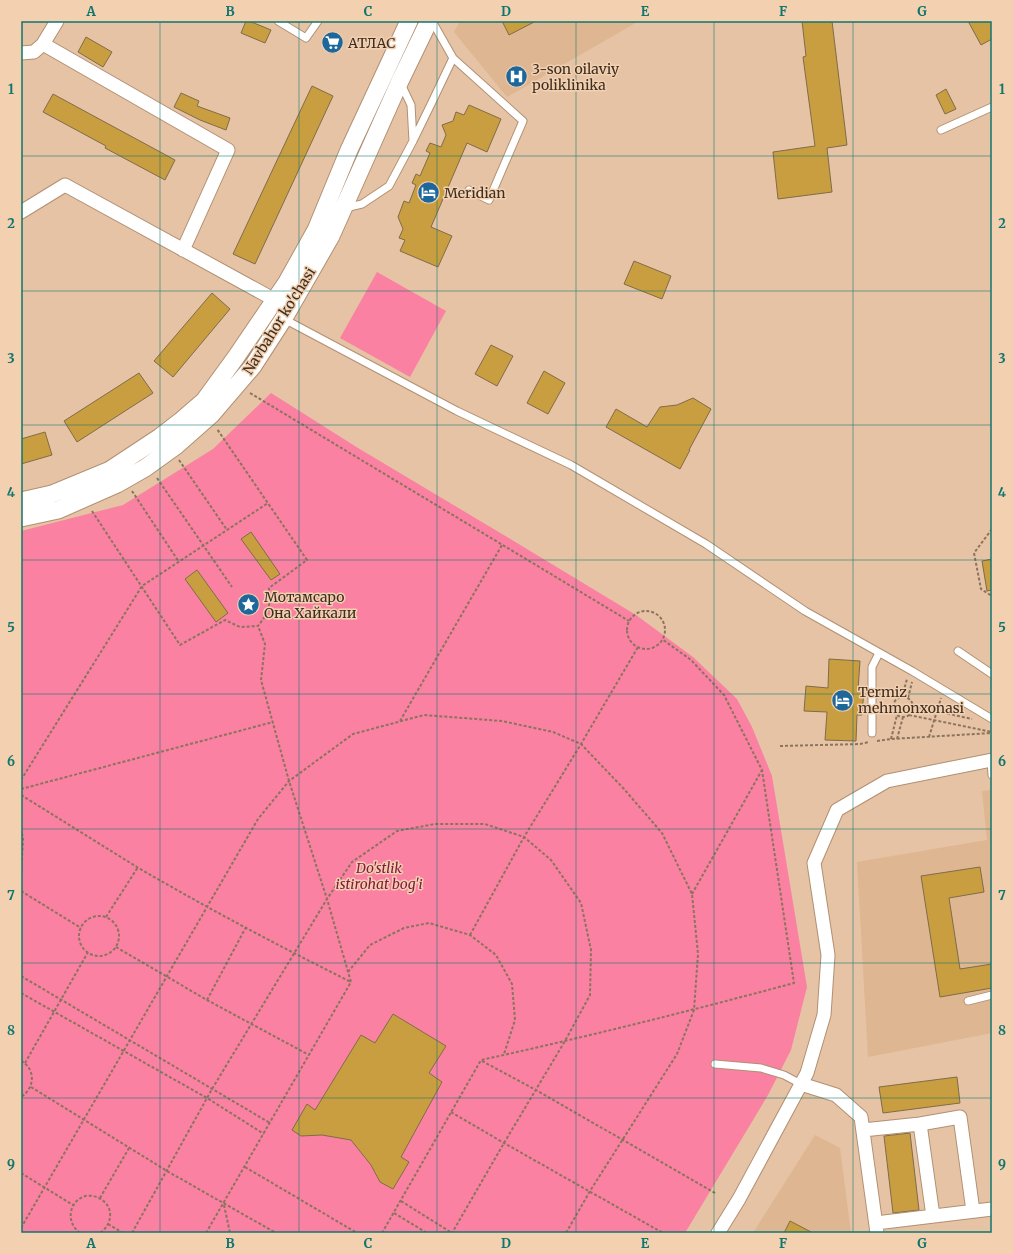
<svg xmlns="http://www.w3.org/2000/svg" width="1013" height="1254" font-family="Merriweather,serif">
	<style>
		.built { fill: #deb691 }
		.green { fill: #fa81a2 }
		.building { fill: #c99e40; stroke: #7f6c48 }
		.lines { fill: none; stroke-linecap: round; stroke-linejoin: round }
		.service-casing { stroke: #b19073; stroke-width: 9 }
		.minor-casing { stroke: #b19073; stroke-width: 15 }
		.tertiary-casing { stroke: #b19073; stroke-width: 19 }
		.path { stroke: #8b735e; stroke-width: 2; stroke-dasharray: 3 2; stroke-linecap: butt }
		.service { stroke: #fff; stroke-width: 7 }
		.minor { stroke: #fff; stroke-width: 13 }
		.tertiary { stroke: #fff; stroke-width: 17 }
		.grid { fill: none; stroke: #0f766e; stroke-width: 1; stroke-opacity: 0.55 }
		.labels { text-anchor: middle; stroke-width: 3; stroke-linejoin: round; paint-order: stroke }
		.poi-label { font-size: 14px; fill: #3c2e22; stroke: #f3d0b0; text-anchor: start }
		.street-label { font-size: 14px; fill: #3c2e22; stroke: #f3d0b0 }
		.park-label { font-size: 14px; font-style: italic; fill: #851942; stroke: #f3d0b0 }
		.neatline { fill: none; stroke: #0f766e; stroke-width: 1.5 }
		.grid-label { font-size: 13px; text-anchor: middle; font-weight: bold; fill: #0f766e }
	</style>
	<rect width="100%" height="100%" fill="#e5c3a4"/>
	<!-- built -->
	<path class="built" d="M460,21H639L507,97L454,32Z
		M992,790V1033L868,1057L857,862L987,840L982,791Z
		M815,1135L840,1148L851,1233H753Z"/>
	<!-- green -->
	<path class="green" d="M377,272L446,311L410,377L340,338Z
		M271,393L358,448L512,540L636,615L693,657L737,699L752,727L772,776L807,987L791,1050L768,1095L685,1233H21V531L123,505L213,449Z"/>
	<!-- building -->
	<path class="building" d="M246,21H249L271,30L265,43L241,33Z
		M502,21H536L509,35Z
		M802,21H832L847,145L827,148L832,192L778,199L773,152L815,146L803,57L806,56Z
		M968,21H992V39L981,45Z
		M86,37L112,52L103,67L78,52Z
		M312,86L333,96L255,264L233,254Z
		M946,89L956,109L945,114L936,95Z
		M181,93L199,101L197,106L230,118L226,130L200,120L174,107Z
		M53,94L175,160L165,180L105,148L106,146L43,112Z
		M469,105L501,119L487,152L467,143L431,227L452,236L438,267L400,251L405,240L399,238L403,229L398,217L404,201L409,203L416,185L412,183L416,174L420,176L430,153L426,151L430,143L441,147L446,135L442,125L453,121L456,112L464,115Z
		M634,261L671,276L662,299L624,284Z
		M212,293L230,309L173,377L154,361Z
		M491,345L513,356L497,386L475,374Z
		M544,371L565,383L548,414L527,403Z
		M139,373L153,393L77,442L64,421Z
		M693,398L711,409L689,450H690L680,469L606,427L616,409L647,427L660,407L677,405Z
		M45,432L52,455L21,464V439Z
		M251,532L280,574L271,580L241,539Z
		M992,559V590L987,591L982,561Z
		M197,570L228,613L216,622L185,579Z
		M829,659L860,661L858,690H864L862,715H857L856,741L825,740L827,712L804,711L806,686L828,688Z
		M980,867L984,892L949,898L960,969L992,964V988L940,997L921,876Z
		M393,1014L446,1046L429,1073L442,1082L401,1157L409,1162L393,1189L380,1182L371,1165L351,1140L322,1135L301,1136L292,1130L307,1104L315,1110L361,1035L375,1043Z
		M957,1077L960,1103L883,1113L879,1087Z
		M910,1133L919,1210L893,1213L884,1136Z
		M790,1221L813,1233H784Z"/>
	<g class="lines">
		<defs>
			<path id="service" d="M278,21L306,38L318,21
				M453,58L523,121L489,200L469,190
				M941,130L992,107
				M413,141L433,100L453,58L432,21
				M345,208L362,204L389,186L413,141L411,105L401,84
				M284,319L457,411L571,465L706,544L805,611L912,671L992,719
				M958,651L992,674
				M872,733V667L879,653
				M991,760L992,775
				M968,1001L992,995
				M715,1064L761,1068L784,1075L801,1084"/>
			<path id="minor" d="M43,44L228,150L183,250
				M21,53L34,52L43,44L57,21
				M21,212L65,185L275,300
				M801,1084L836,1095L861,1117L877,1233
				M920,1124L933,1216
				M863,1130L920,1124L960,1117L973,1211
				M876,1223L992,1209
				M718,1233L739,1199L807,1073L824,1015L828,955L814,863L837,810L887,781L992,760"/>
			<path id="tertiary" d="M21,501L52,494L110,470L160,437L182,420L204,401L236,357L287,282L316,230L349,150L409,21
				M21,518L58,510L117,484L145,468L177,445L211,415L253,366L284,318L331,236L400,81L429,21"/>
		</defs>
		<!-- service casing -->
		<use href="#service" class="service-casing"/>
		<!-- minor casing -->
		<use href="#minor" class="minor-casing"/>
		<!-- tertiary casing -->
		<use href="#tertiary" class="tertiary-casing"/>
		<!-- path -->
		<path class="path" d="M250,393L629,621
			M179,460L227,530
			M157,478L232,587
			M132,491L179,562
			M92,511L180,645L225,620L240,627L258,626L269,611V588L307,560L217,429
			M992,529L974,553L981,589L992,596
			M627 630a19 19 0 1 1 38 0a19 19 0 1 1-38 0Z
			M902,697L907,679
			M893 707a10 10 0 1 1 20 0a10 10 0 1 1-20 0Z
			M908,698L912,682
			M913,706L972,719
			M909,715L992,732
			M400,721L502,545
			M929,737L941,698
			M891,739L897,715
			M897,739L903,717
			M877,741L891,739L992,733
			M780,746L860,744L869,742
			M21,780L142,586L268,503
			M21,789L273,722
			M21,795C60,819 98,843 137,867C207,908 279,946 351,982
			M21,828L23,839L21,875
			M21,891L81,928
			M692,894L762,770
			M79 936a20 20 0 1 1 40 0a20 20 0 1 1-40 0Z
			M106,917L138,867
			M470,935L524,837L581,744L638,647
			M116,947L207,1000L309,1055
			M348,972L370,945L404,928L429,923L470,935L496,955L512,984L515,1020L504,1054
			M21,976L270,1123
			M21,993L207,1098L264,1134
			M207,1000L246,927
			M21,1061C36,1069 35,1088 21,1097
			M482,1061L536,1090L715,1193
			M25,1063L88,952
			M31,1087L167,1171L276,1233
			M451,1112L504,1143L663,1233
			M245,1167L357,1233
			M21,1173L73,1205
			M100,1198L129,1148
			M401,1201L452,1233
			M224,1205L230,1233
			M394,1213L427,1233
			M108,1224L123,1233
			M21,1228L258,819L289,781L353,734L424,715L502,721L553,732L581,744L624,789L662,833L692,894L698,954L694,1010L677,1054L590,1191L566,1233
			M80,1233C59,1217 77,1187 99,1198C105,1201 109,1206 110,1212C111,1221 107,1228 100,1233
			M132,1233L212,1089L327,899L352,862L397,831L435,824H485L524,837L551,860L581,903L591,950L590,995L565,1041L504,1143L452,1233
			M206,1233L351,982L327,899L289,781L261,680L265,644L258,626
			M382,1233L481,1060C586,1037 690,1011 794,983L762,770L724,695L691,660L662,639"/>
		<!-- service -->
		<use href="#service" class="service"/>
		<!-- minor -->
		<use href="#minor" class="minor"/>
		<!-- tertiary -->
		<use href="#tertiary" class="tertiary"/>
	</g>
	<!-- grid -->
	<path class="grid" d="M160,21V1233M299,21V1233M437,21V1233M576,21V1233M714,21V1233M853,21V1233M21,156H992M21,291H992M21,425H992M21,560H992M21,694H992M21,829H992M21,963H992M21,1098H992"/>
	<!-- icons -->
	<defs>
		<symbol id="supermarket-disc" viewBox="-11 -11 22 22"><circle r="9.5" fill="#1d679b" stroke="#f3d0b0"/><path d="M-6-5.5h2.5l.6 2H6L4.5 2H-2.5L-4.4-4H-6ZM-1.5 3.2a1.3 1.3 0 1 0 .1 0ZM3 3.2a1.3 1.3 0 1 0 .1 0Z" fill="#fff"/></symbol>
		<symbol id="hospital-disc" viewBox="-11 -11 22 22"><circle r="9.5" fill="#1d679b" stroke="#f3d0b0"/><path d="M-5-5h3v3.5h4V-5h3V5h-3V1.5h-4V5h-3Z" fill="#fff"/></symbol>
		<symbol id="hotel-disc" viewBox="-11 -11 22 22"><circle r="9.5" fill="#1d679b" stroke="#f3d0b0"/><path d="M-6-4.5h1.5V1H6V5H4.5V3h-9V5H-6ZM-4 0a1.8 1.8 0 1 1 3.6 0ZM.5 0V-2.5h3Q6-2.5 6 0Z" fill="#fff"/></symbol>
		<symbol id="sight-disc" viewBox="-11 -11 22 22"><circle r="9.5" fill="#1d679b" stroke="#f3d0b0"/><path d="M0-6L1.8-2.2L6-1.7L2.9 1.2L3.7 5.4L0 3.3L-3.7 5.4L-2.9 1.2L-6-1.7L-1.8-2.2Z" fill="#fff"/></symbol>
	</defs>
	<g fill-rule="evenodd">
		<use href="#supermarket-disc" x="320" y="30" width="25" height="25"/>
		<use href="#hospital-disc" x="504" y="64" width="25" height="25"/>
		<use href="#hotel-disc" x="416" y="180" width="25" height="25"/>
		<use href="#sight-disc" x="236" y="592" width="25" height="25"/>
		<use href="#hotel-disc" x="830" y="688" width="25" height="25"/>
	</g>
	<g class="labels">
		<!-- poi labels -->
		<g class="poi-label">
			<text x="348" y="48">АТЛАС</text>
			<text x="532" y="74">3-son oilaviy<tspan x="532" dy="16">poliklinika</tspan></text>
			<text x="444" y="198">Meridian</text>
			<text x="264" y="602">Мотамсаро<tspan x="264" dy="16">Она Хайкали</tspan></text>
			<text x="858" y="697">Termiz<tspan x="858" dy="16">mehmonxonasi</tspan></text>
		</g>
		<!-- street labels -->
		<g class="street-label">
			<text transform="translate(279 321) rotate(-58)" y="5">Navbahor ko'chasi</text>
		</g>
		<!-- park labels -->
		<g class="park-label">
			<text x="379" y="873">Do'stlik<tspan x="379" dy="16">istirohat bog'i</tspan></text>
		</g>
	</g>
	<!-- border -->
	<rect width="1013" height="1254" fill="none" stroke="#f3d0b0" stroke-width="44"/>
	<rect x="22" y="22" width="969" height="1210" class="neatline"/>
	<g class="grid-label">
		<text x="91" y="16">A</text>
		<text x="230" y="16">B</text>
		<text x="368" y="16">C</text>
		<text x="506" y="16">D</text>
		<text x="645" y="16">E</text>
		<text x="783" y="16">F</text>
		<text x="922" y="16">G</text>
		<text x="11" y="94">1</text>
		<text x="1002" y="94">1</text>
		<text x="11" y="228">2</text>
		<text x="1002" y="228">2</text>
		<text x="11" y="363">3</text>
		<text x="1002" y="363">3</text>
		<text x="11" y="497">4</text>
		<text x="1002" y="497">4</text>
		<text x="11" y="632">5</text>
		<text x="1002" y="632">5</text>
		<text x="11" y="766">6</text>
		<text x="1002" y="766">6</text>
		<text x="11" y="900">7</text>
		<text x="1002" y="900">7</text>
		<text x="11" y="1035">8</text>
		<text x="1002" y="1035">8</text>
		<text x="11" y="1169">9</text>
		<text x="1002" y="1169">9</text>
		<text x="91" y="1248">A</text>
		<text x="230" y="1248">B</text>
		<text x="368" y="1248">C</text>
		<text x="506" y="1248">D</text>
		<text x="645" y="1248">E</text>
		<text x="783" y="1248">F</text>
		<text x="922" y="1248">G</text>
	</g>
</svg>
